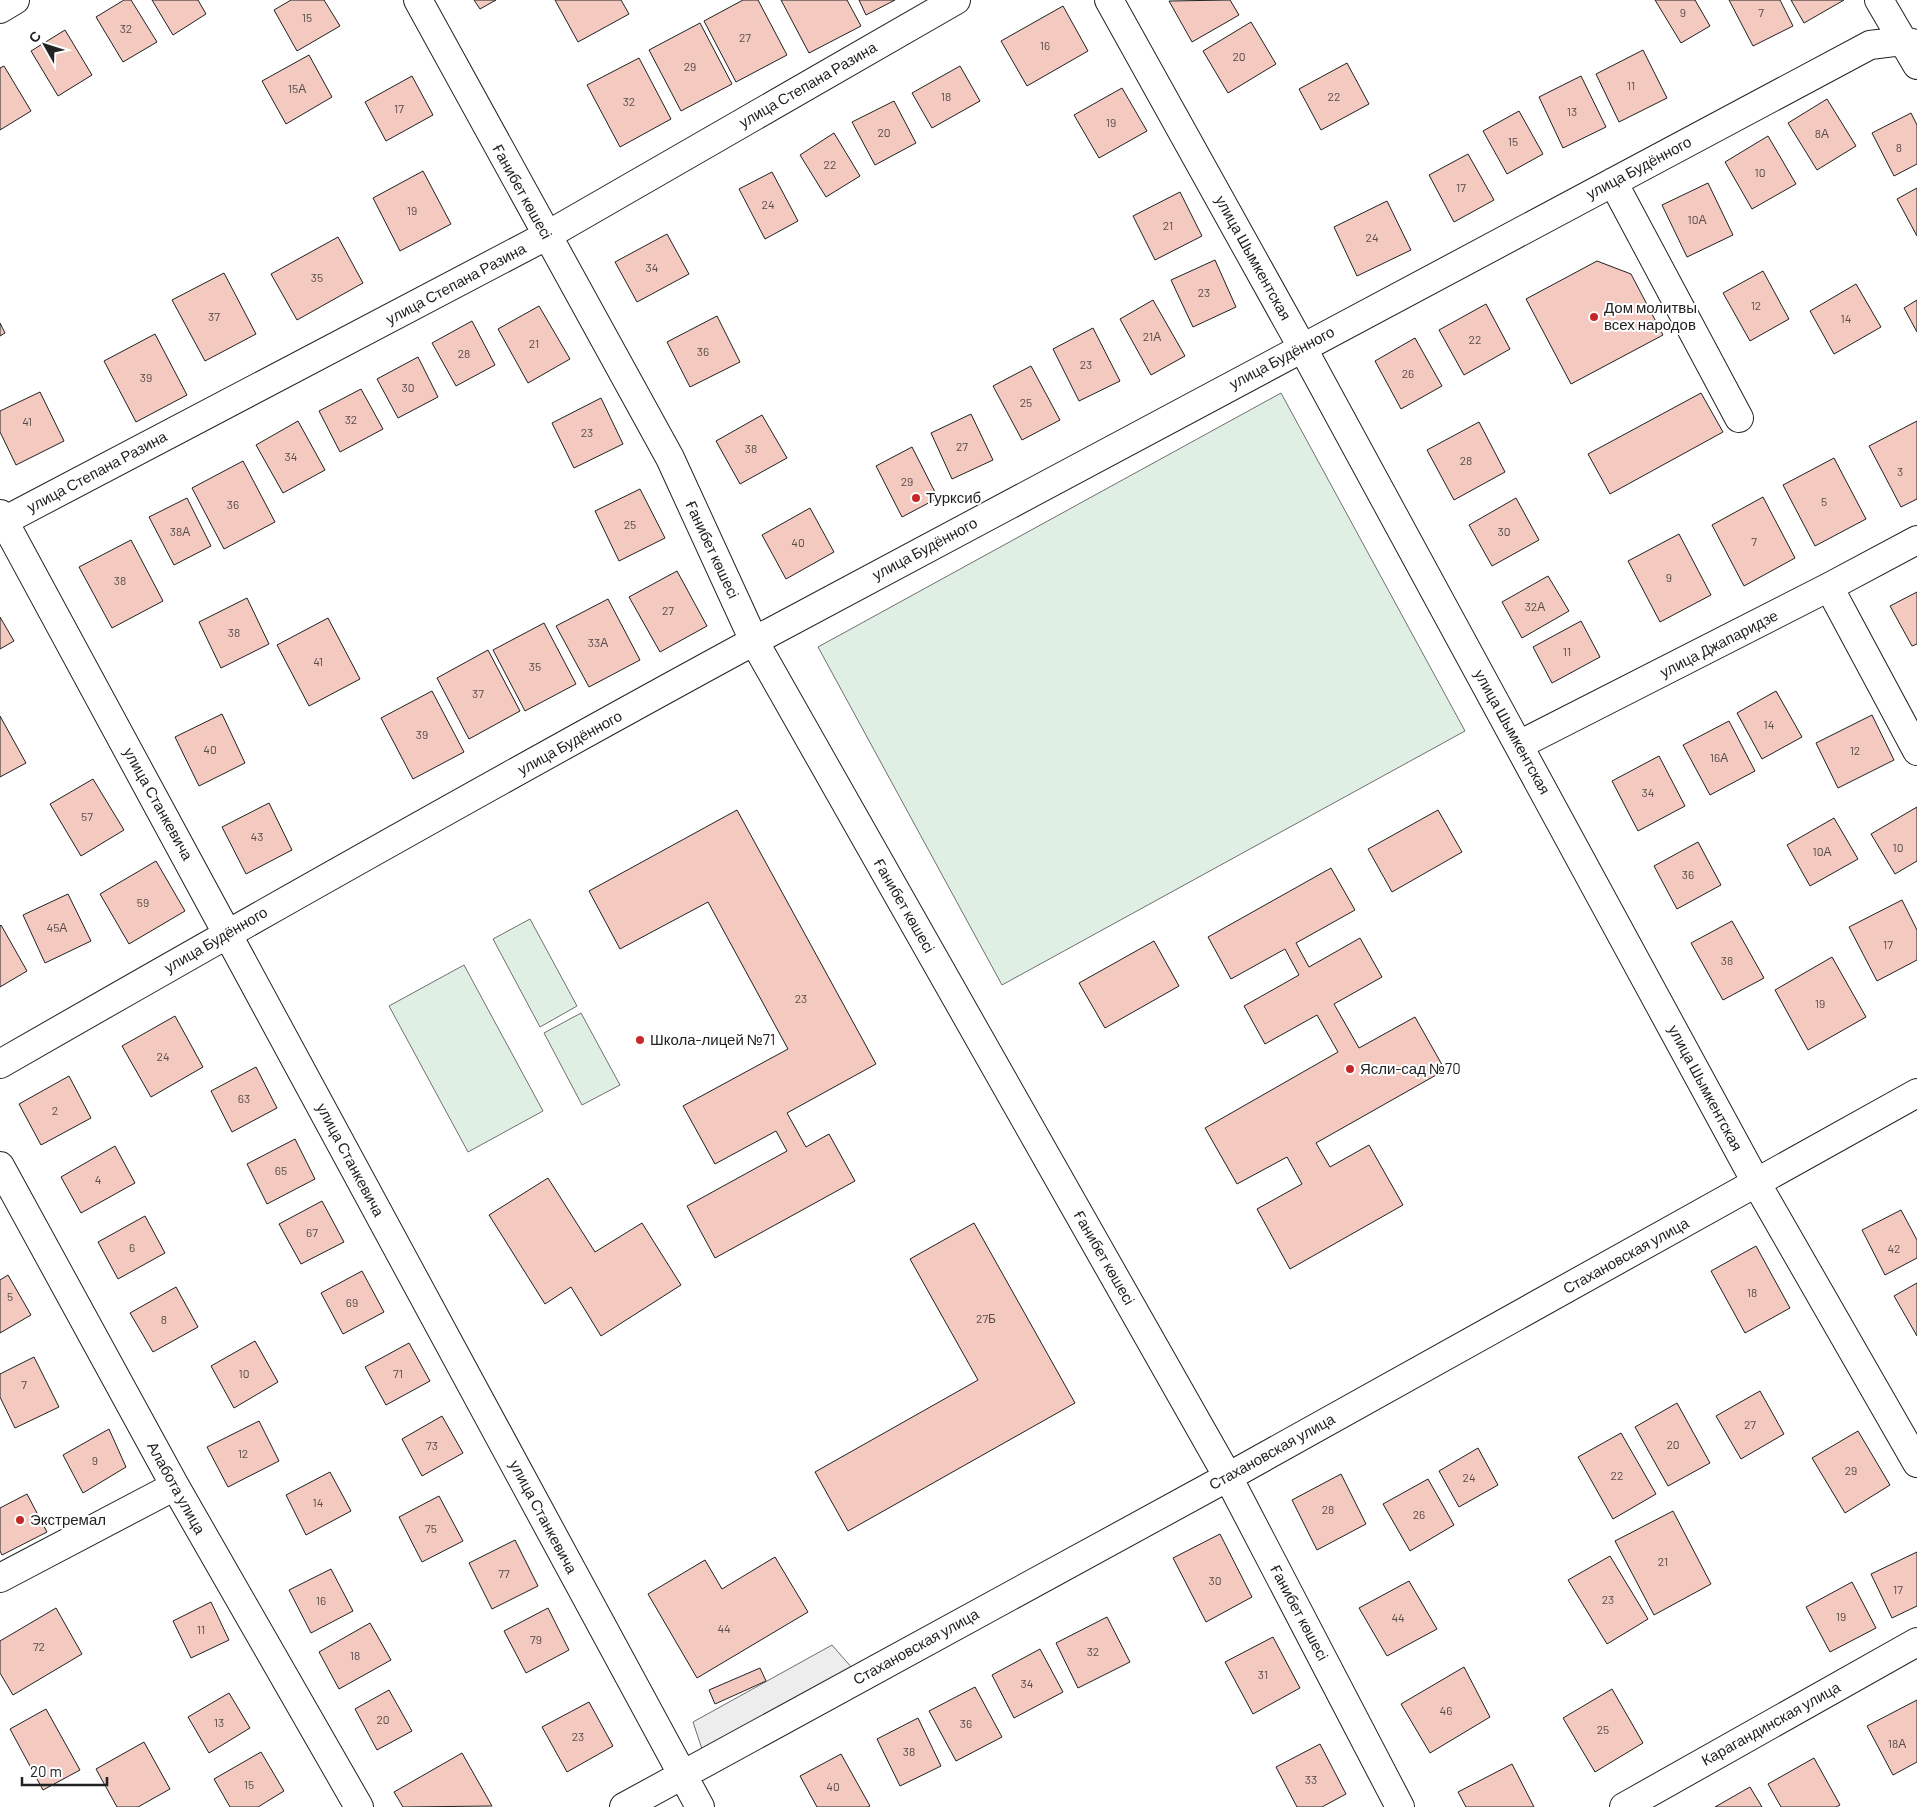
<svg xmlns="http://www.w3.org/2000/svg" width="1917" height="1807" font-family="Barlow,sans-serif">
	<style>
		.green { fill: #e0efe3; stroke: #6f6f6f }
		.parking { fill: #ededed; stroke: #6f6f6f }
		.building { fill: #f3c9c0; stroke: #222 }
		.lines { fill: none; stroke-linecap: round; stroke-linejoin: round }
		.minor-casing { stroke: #222; stroke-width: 30 }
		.minor { stroke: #fff; stroke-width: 28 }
		.poi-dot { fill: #c62828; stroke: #fff; stroke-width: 2 }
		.labels { text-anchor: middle; stroke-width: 4; stroke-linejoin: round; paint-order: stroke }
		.number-label { font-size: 12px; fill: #564c4a }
		.street-label { font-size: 15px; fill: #222; stroke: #fff }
		.poi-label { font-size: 15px; fill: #222; stroke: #fff; text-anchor: start }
	</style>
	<rect width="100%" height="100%" fill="#fff"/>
	<!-- green -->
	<path class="green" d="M1281,393L1465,731L1002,985L818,647Z
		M530,919L577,1006L540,1027L493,939Z
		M464,965L543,1111L468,1152L389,1006Z
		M581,1013L620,1085L582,1105L544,1033Z"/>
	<!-- parking -->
	<path class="parking" d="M832,1645L860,1677L706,1761L693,1722Z"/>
	<!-- building -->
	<path class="building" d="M124,0H131L157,42L123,62L96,17Z
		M152,0H198L206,14L173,35Z
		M291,0H324L340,26L297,51L274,10Z
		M474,0H496L480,9Z
		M555,0H621L629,14L578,42Z
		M743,0H758L787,55L736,82L704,21Z
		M781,0H847L861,26L809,53Z
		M859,0H895L866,15Z
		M1230,0L1239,15L1192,42L1169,1Z
		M1655,0H1695L1710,26L1681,43Z
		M1729,0H1780L1793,26L1753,46Z
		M1791,0H1844L1804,23Z
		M1063,6L1088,51L1027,86L1001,41Z
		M1251,22L1276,64L1228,93L1203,51Z
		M700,23L732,84L681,111L649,50Z
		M65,30L92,75L58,96L31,51Z
		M1643,50L1667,98L1619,122L1596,74Z
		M309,55L332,97L286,124L262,81Z
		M639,58L671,119L620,147L587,85Z
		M1347,63L1369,104L1321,130L1299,89Z
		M4,66L31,111L0,130V68Z
		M960,66L980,101L932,128L912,93Z
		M412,76L433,115L386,141L365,102Z
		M1581,76L1606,127L1563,148L1539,97Z
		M1122,88L1147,131L1099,158L1074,115Z
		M1827,99L1856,146L1817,170L1788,123Z
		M894,101L916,143L875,165L852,122Z
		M1519,111L1543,154L1507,174L1483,131Z
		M1911,113L1917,125V164L1894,176L1872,133Z
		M834,133L860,176L826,197L800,155Z
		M1768,136L1796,184L1752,209L1725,162Z
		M1468,154L1494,200L1454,222L1429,175Z
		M423,171L451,224L400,251L373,198Z
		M772,172L798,221L765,239L739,189Z
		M1708,183L1733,235L1687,257L1662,205Z
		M1917,188V236L1897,199Z
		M1180,192L1202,236L1155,260L1133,216Z
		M1387,201L1411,250L1357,276L1334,227Z
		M667,234L689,274L637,302L615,262Z
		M338,237L363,283L297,320L271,274Z
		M1215,260L1236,307L1193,327L1171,280Z
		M1597,261L1631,274L1663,335L1571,384L1526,299Z
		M1763,271L1789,319L1750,341L1723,293Z
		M224,273L256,334L205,361L172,300Z
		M1856,284L1881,327L1834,354L1810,311Z
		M1153,300L1185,356L1151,375L1120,319Z
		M1917,300V332L1904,308Z
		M1486,304L1510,349L1464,375L1439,330Z
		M539,306L570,359L528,383L498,329Z
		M717,316L740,362L690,387L667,342Z
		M472,321L495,365L456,386L432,343Z
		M0,323L5,333L0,336Z
		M1093,328L1120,381L1079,401L1053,349Z
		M155,334L187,395L136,422L104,361Z
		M1415,338L1442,386L1401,409L1375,361Z
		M418,357L438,397L398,418L377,379Z
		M1031,366L1060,420L1022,440L993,386Z
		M361,389L383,429L340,452L319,411Z
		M40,392L64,441L16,465L0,432V411Z
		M1701,393L1723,432L1610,494L1588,454Z
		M601,398L623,444L574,468L552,423Z
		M971,414L993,460L952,479L931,433Z
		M762,415L787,458L740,484L716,441Z
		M298,421L325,470L283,493L256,445Z
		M1917,421V499L1901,507L1869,446Z
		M1479,422L1505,472L1454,500L1427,450Z
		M912,447L938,498L902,517L876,466Z
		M1834,458L1866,519L1815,546L1783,485Z
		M243,461L275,522L224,549L192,488Z
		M640,489L665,538L619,561L595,511Z
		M1763,497L1795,558L1744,586L1712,525Z
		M187,498L211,546L174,565L149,517Z
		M1516,498L1539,540L1492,566L1469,525Z
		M810,508L834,552L786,579L762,535Z
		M1679,534L1711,595L1660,622L1628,561Z
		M131,540L163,601L112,628L79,567Z
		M677,571L707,626L660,652L629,597Z
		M1548,576L1569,611L1522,638L1502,602Z
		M1917,592V644L1912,646L1890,606Z
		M247,598L269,644L221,668L199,622Z
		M608,599L640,660L589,687L556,626Z
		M0,617L14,641L0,649Z
		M328,618L360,679L309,706L277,645Z
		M1581,621L1600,657L1552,683L1533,647Z
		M544,623L576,684L525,711L493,650Z
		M488,650L520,711L469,739L437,678Z
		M432,691L464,752L413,779L381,718Z
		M1776,691L1802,737L1762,759L1737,713Z
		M222,714L245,763L199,786L175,737Z
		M1872,715L1894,760L1838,788L1816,743Z
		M0,716L26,763L0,777Z
		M1729,721L1755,771L1710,795L1683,745Z
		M1659,756L1685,806L1638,831L1612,781Z
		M93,779L124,830L81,856L50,804Z
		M269,803L292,850L246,874L222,827Z
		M1917,807V861L1895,874L1871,834Z
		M737,810L876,1064L787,1113L806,1147L829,1134L855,1181L715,1258L687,1206L787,1151L776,1131L715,1164L683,1106L788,1049L708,902L620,949L589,891Z
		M1438,810L1462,852L1392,892L1368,849Z
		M1834,818L1858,859L1810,886L1787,845Z
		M1698,842L1721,885L1677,909L1654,866Z
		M156,861L185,911L129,944L100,894Z
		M1331,868L1355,910L1296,943L1309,967L1360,938L1382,977L1334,1004L1359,1048L1415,1017L1445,1070L1316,1143L1330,1167L1369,1145L1403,1205L1290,1269L1257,1209L1302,1184L1287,1157L1237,1184L1205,1128L1338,1052L1317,1015L1265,1044L1244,1006L1299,975L1285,949L1231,979L1208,937Z
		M68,894L91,941L45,963L23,915Z
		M1902,900L1917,930V960L1877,981L1849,927Z
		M1732,921L1764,978L1723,1000L1691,943Z
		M1,925L27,971L0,987V926Z
		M1154,941L1179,986L1105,1028L1079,983Z
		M1832,957L1866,1017L1808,1050L1775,990Z
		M175,1016L203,1067L151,1097L122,1046Z
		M256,1067L277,1108L232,1132L211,1091Z
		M69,1076L91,1118L41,1145L19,1104Z
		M295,1139L315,1179L267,1204L247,1164Z
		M115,1146L135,1183L81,1213L61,1177Z
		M548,1178L595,1252L642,1223L681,1285L601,1336L571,1287L545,1304L489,1215Z
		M322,1201L344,1242L301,1264L279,1224Z
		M1901,1210L1917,1240V1258L1885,1275L1862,1230Z
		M145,1216L165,1253L118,1279L98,1242Z
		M974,1223L1075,1403L848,1531L815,1472L978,1380L910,1259Z
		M1756,1246L1790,1308L1745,1333L1711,1271Z
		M362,1271L384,1312L343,1334L321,1293Z
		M8,1275L31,1315L0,1333V1280Z
		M1917,1283V1336L1894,1296Z
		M176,1287L198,1327L153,1352L130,1313Z
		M255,1341L278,1382L234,1408L211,1366Z
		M409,1343L430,1381L386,1405L365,1367Z
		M34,1357L59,1407L15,1428L0,1397V1374Z
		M1760,1391L1784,1434L1741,1459L1716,1416Z
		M1677,1403L1710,1463L1668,1486L1635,1427Z
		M442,1416L463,1453L422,1476L402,1439Z
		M259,1421L279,1461L228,1487L207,1447Z
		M109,1429L126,1467L83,1493L63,1455Z
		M1858,1431L1890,1485L1845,1513L1812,1458Z
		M1621,1433L1656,1494L1613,1519L1578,1457Z
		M1478,1448L1498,1485L1459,1507L1439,1471Z
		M330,1472L351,1511L306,1535L286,1495Z
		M1341,1474L1366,1524L1317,1550L1292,1500Z
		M1428,1479L1454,1525L1410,1551L1383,1504Z
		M27,1494L47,1532L2,1555L0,1551V1508Z
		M439,1496L463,1541L422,1562L399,1517Z
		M1673,1511L1711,1584L1654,1615L1615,1541Z
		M1220,1534L1252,1597L1206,1622L1173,1558Z
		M515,1540L538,1586L492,1609L469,1563Z
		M1917,1552V1606L1892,1618L1871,1574Z
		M1610,1556L1648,1619L1607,1644L1568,1580Z
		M775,1557L808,1612L697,1678L648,1594L705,1560L722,1589Z
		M331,1569L353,1611L311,1633L289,1590Z
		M1409,1581L1437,1629L1387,1656L1359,1608Z
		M1852,1582L1876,1628L1830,1652L1806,1607Z
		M211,1602L229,1640L191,1658L173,1621Z
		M56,1608L82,1654L13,1695L0,1673V1641Z
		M548,1608L569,1650L526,1673L504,1631Z
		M1107,1617L1130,1662L1078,1688L1056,1643Z
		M370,1623L391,1660L339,1689L319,1652Z
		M1273,1637L1300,1688L1253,1714L1225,1662Z
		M1040,1649L1063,1692L1014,1718L992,1675Z
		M1464,1667L1490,1717L1430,1753L1401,1704Z
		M760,1668L766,1681L715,1704L709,1690Z
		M975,1687L1002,1737L956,1761L929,1711Z
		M1612,1689L1643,1743L1595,1772L1563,1718Z
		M389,1690L412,1731L377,1750L355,1709Z
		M229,1693L250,1728L209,1753L188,1717Z
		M1917,1700V1762L1893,1775L1867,1726Z
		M589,1702L613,1746L567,1772L542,1727Z
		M46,1709L80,1770L43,1790L10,1729Z
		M918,1718L941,1766L900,1786L877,1739Z
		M144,1742L170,1789L138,1807H117L96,1769Z
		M1320,1744L1346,1794L1322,1807H1297L1276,1767Z
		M261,1752L284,1791L258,1807H230L214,1779Z
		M462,1753L492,1806L403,1807L394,1792Z
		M841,1754L870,1806L868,1807H817L800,1776Z
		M1814,1758L1840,1805L1836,1807H1781L1768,1784Z
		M1512,1764L1534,1807H1466L1458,1792Z
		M1750,1787L1762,1807H1715Z"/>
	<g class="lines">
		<defs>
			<path id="minor" d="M418,0L670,458L754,641L1228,1477L1400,1807
				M1109,0L1302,347L1757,1184L1917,1463
				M1879,0L1917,65
				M0,9L15,0
				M1613,182L1739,418
				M0,514L700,1807
				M0,523L546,236L956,0
				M1829,587L1917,751
				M1519,745L1829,587L1917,540
				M0,1064C251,920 502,778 756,640C1126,439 1498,242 1870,45L1902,41L1917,44
				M0,1166L175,1486L359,1807
				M0,1578L175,1486
				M624,1807L1228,1477L1917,1093
				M1624,1807L1917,1642"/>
		</defs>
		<!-- minor casing -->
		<use href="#minor" class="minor-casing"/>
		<!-- minor -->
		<use href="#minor" class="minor"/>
	</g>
	<!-- markers -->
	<g class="poi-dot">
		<circle cx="1594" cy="317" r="5"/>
		<circle cx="916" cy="498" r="5"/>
		<circle cx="640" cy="1040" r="5"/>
		<circle cx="1350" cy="1069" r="5"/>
		<circle cx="20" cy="1520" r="5"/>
	</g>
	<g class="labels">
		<!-- number labels -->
		<g class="number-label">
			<text x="1683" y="17">9</text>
			<text x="1761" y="17">7</text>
			<text x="307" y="22">15</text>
			<text x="126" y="33">32</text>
			<text x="745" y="42">27</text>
			<text x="1045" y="50">16</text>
			<text x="1239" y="61">20</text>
			<text x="690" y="71">29</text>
			<text x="1631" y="90">11</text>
			<text x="297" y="93">15А</text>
			<text x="946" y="101">18</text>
			<text x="1334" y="101">22</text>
			<text x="629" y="106">32</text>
			<text x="399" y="113">17</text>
			<text x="1572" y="116">13</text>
			<text x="1111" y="127">19</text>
			<text x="884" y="137">20</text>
			<text x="1822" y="138">8А</text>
			<text x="1513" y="146">15</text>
			<text x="1899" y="152">8</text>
			<text x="830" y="169">22</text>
			<text x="1760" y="177">10</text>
			<text x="1461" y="192">17</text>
			<text x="768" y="209">24</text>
			<text x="412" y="215">19</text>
			<text x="1697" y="224">10А</text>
			<text x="1168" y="230">21</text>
			<text x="1372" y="242">24</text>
			<text x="652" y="272">34</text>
			<text x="317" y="282">35</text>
			<text x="1204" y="297">23</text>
			<text x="1756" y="310">12</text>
			<text x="214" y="321">37</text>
			<text x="1846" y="323">14</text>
			<text x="1152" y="341">21А</text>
			<text x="1475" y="344">22</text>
			<text x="534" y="348">21</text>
			<text x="703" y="356">36</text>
			<text x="464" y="358">28</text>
			<text x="1086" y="369">23</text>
			<text x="1408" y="378">26</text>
			<text x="146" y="382">39</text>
			<text x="408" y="392">30</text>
			<text x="1026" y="407">25</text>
			<text x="351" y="424">32</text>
			<text x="27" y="426">41</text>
			<text x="587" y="437">23</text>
			<text x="962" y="451">27</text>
			<text x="751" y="453">38</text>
			<text x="291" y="461">34</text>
			<text x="1466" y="465">28</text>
			<text x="1900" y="476">3</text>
			<text x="907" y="486">29</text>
			<text x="1824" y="506">5</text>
			<text x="233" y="509">36</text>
			<text x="630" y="529">25</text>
			<text x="180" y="536">38А</text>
			<text x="1504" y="536">30</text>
			<text x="1754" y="546">7</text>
			<text x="798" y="547">40</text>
			<text x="1669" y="582">9</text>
			<text x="120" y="585">38</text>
			<text x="1535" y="611">32А</text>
			<text x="668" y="615">27</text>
			<text x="234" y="637">38</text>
			<text x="598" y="647">33А</text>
			<text x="1567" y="656">11</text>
			<text x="318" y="666">41</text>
			<text x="535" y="671">35</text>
			<text x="478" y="698">37</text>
			<text x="1769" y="729">14</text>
			<text x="422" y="739">39</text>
			<text x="210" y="754">40</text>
			<text x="1855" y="755">12</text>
			<text x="1719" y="762">16А</text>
			<text x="1648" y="797">34</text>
			<text x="87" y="821">57</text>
			<text x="257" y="841">43</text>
			<text x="1898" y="852">10</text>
			<text x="1822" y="856">10А</text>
			<text x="1688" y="879">36</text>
			<text x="143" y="907">59</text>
			<text x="57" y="932">45А</text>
			<text x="1888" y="949">17</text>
			<text x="1727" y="965">38</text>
			<text x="801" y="1003">23</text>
			<text x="1820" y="1008">19</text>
			<text x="163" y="1061">24</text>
			<text x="244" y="1103">63</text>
			<text x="55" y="1115">2</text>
			<text x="281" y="1175">65</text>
			<text x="98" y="1184">4</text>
			<text x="312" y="1237">67</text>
			<text x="132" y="1252">6</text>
			<text x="1894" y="1253">42</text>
			<text x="1752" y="1297">18</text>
			<text x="10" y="1301">5</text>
			<text x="352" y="1307">69</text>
			<text x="986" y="1323">27Б</text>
			<text x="164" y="1324">8</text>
			<text x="244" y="1378">10</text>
			<text x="398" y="1378">71</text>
			<text x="24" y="1389">7</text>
			<text x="1750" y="1429">27</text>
			<text x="1673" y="1449">20</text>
			<text x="432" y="1450">73</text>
			<text x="243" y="1458">12</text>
			<text x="95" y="1465">9</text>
			<text x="1851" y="1475">29</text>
			<text x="1617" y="1480">22</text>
			<text x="1469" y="1482">24</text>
			<text x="318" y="1507">14</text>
			<text x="1328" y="1514">28</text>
			<text x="1419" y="1519">26</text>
			<text x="431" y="1533">75</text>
			<text x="1663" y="1566">21</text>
			<text x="504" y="1578">77</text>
			<text x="1215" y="1585">30</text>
			<text x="1898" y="1594">17</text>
			<text x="1608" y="1604">23</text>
			<text x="321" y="1605">16</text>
			<text x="1841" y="1621">19</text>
			<text x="1398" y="1622">44</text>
			<text x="724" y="1633">44</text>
			<text x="201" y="1634">11</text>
			<text x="536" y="1644">79</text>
			<text x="39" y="1651">72</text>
			<text x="1093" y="1656">32</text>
			<text x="355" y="1660">18</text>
			<text x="1263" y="1679">31</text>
			<text x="1027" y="1688">34</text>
			<text x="1446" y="1715">46</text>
			<text x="383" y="1724">20</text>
			<text x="219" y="1727">13</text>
			<text x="966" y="1728">36</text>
			<text x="1603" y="1734">25</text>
			<text x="578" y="1741">23</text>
			<text x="1897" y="1748">18А</text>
			<text x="909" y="1756">38</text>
			<text x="1311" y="1784">33</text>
			<text x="249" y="1789">15</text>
			<text x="833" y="1791">40</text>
		</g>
		<!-- street labels -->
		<g class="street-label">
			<text transform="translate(808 85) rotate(-30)" y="5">улица Степана Разина</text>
			<text transform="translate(1639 168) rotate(-28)" y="5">улица Будённого</text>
			<text transform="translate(522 192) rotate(61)" y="5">Ғанибет көшесі</text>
			<text transform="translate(1253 258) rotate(61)" y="5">улица Шымкентская</text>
			<text transform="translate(456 284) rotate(-28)" y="5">улица Степана Разина</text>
			<text transform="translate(1282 358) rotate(-28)" y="5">улица Будённого</text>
			<text transform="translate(97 472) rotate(-28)" y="5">улица Степана Разина</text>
			<text transform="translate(925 549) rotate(-28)" y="5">улица Будённого</text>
			<text transform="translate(712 550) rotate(65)" y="5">Ғанибет көшесі</text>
			<text transform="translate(1719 644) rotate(-27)" y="5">улица Джапаридзе</text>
			<text transform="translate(1512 732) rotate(61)" y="5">улица Шымкентская</text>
			<text transform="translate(570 743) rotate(-29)" y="5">улица Будённого</text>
			<text transform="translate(158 804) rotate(61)" y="5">улица Станкевича</text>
			<text transform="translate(904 906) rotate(60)" y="5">Ғанибет көшесі</text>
			<text transform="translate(216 940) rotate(-30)" y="5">улица Будённого</text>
			<text transform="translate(1705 1088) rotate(62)" y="5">улица Шымкентская</text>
			<text transform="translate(350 1160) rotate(62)" y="5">улица Станкевича</text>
			<text transform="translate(1626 1256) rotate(-29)" y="5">Стахановская улица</text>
			<text transform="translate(1104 1258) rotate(60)" y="5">Ғанибет көшесі</text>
			<text transform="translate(1272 1452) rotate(-29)" y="5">Стахановская улица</text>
			<text transform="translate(176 1488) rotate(61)" y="5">Алабота улица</text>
			<text transform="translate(543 1517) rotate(62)" y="5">улица Станкевича</text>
			<text transform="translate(1299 1613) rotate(62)" y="5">Ғанибет көшесі</text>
			<text transform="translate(916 1647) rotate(-29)" y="5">Стахановская улица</text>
			<text transform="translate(1771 1724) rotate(-29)" y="5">Карагандинская улица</text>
		</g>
		<!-- poi labels -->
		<g class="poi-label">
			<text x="1604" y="313">Дом молитвы<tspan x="1604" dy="17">всех народов</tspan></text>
			<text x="926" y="503">Турксиб</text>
			<text x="650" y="1045">Школа-лицей №71</text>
			<text x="1360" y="1074">Ясли-сад №70</text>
			<text x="30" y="1525">Экстремал</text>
		</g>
	</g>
	<!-- north arrow -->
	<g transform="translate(45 45) rotate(309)" stroke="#ffffff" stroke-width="4" paint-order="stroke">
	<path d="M0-4L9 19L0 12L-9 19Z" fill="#222222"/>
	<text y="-8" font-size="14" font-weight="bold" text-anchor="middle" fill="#222222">С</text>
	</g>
	<!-- scale -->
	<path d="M22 1777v8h85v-8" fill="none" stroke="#222222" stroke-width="2.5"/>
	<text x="30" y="1777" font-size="15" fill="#222222" stroke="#ffffff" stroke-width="4" paint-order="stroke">20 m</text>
</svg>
